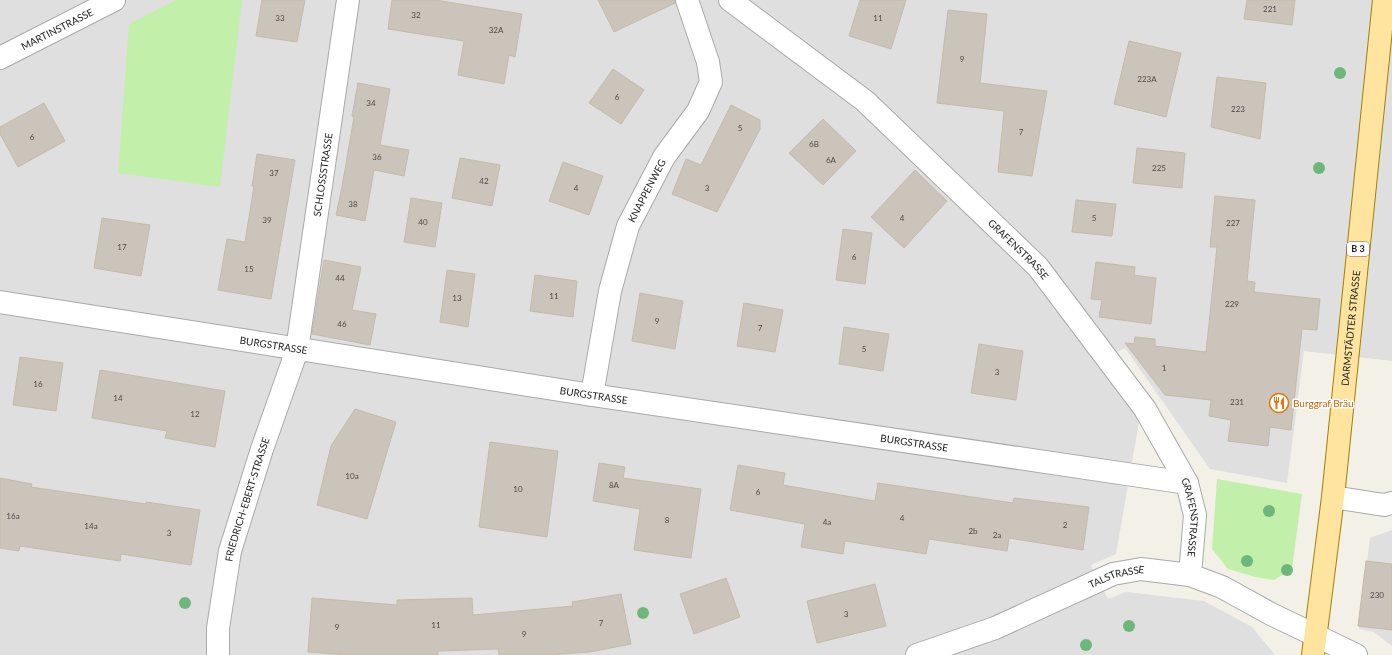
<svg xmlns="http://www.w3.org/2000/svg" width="1392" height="655" font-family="Lato,sans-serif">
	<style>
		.residential { fill: #e0dfdf }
		.grass { fill: #c2f0aa }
		.building { fill: #cbc4ba; stroke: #c6baa8 }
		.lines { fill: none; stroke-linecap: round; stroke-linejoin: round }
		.minor-casing { stroke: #a9a9a9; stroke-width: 24 }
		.major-casing { stroke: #9f8100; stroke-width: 24 }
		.minor { stroke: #fff; stroke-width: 22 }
		.major { stroke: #ffe4a0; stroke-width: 22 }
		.tree { fill: #6eb77a }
		.labels { text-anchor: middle; stroke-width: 3; stroke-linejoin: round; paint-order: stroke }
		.number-label { font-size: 8px; fill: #4c4a48 }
		.shield { fill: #fff; stroke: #646464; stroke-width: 1 }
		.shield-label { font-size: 9px; font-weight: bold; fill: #222 }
		.street-label { font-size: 10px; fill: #222; stroke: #fff }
		.food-label { font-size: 10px; fill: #c56008; stroke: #fff; text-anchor: start }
	</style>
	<rect width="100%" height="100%" fill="#f3f0e8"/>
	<!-- residential -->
	<path class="residential" d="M0,0H1392V361L1304,351L1287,483L1210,469L1125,348L1100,361L1140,416L1116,554L1091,565L1108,599L1126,592L1204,601L1252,627L1275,655H0Z
		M1392,530V646L1374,632L1359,629L1370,538Z"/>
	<!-- grass -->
	<path class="grass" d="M176,0H242L220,187L118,173L129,24Z
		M1217,479L1302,494L1292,569L1274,580L1255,577L1228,569L1212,549Z"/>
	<!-- building -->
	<path class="building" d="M262,0H305L297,42L256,36Z
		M392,0H435L522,14L515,57L509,55L504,84L458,75L464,41L388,29Z
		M598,0H675V3L614,32Z
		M860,0H906L891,49L849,36Z
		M1247,0H1295L1292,25L1244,19Z
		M948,10L987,14L980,83L1047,91L1032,176L998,172L1004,111L937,103Z
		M1129,41L1181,53L1166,117L1114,104Z
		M613,69L644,90L621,124L589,103Z
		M1217,77L1266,83L1260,139L1211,127Z
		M358,83L390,89L380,145L409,150L404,176L374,170L365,221L336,215L342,187L354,117L352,116Z
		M44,103L65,141L18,167L0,134V127Z
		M731,105L760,120V129L717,212L672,194L686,159L701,165Z
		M823,119L856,151L823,185L789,153Z
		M1137,148L1185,153L1182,188L1133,183Z
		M257,154L295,160L271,299L218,290L227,239L245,242L254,186H252Z
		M460,158L500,165L492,206L452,198Z
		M563,162L603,176L589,215L549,201Z
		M915,170L947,201L904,248L871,217Z
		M1215,196L1255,200L1247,281L1255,282L1254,292L1320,299L1317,330L1302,329L1291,430L1270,427L1268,446L1228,441L1231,420L1209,416L1211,400L1165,395L1125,343L1134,344L1135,337L1155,339V346L1206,352L1217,247H1210Z
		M411,198L442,203L435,247L404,242Z
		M1076,200L1116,204L1112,236L1072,232Z
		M102,218L150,225L141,276L94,268Z
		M843,229L872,233L865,284L836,280Z
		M324,260L361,267L352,310L376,314L370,345L312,334Z
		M1096,262L1135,267L1134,275L1156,278L1151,324L1099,317L1102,300L1091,299Z
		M447,270L475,274L468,327L440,322Z
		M535,275L577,281L573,317L530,311Z
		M640,293L683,301L675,349L632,341Z
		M744,303L783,310L775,352L737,346Z
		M844,327L889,334L883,371L839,364Z
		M979,344L1023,351L1016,400L971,393Z
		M20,357L63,363L56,411L13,405Z
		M100,370L225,391L215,447L165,438L167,431L92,418Z
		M355,409L396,422L367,519L317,505L331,446Z
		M490,442L558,451L547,537L479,527Z
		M599,463L625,467L623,478L701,489L691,558L634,550L640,509L593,501Z
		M738,465L785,473L783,485L875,501L878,483L1013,503L1014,498L1089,507L1083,550L1009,538L1007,551L929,539L926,554L845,541L843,554L801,547L805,524L730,510Z
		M0,478L32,484L31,487L146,504V502L200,510L191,565L121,554L120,561L20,546L19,551L0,548Z
		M1366,561L1392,564V630L1358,626Z
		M726,578L740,617L694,634L680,594Z
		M875,584L886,626L817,643L807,601Z
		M621,594L631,644L590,652L549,655H499L498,649L438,651V655H345L308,652L312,598L397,605V600L472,598L473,615L573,606L572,602Z"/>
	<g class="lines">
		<defs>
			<g id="minor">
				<path id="s1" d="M730,0L865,101L1038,267L1145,409L1187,483L1195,515L1190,575"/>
				<path id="s2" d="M0,58L114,0"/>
				<path id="s3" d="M0,302L592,395L1187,483"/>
				<path id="s4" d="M592,395L610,291L628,226L664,157L698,111L711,82L708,62L687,0"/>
				<path d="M1333,497L1384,505L1392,503"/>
				<path id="s5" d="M218,655V628L230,551L262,449L297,350L348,0"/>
				<path id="s6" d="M917,655L995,628L1113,574L1141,569L1190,575L1222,587L1271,614L1356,655"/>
			</g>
			<g id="major">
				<path id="s7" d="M1313,655L1333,497L1384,0"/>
			</g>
		</defs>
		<!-- minor casing -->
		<use href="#minor" class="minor-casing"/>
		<!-- major casing -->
		<use href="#major" class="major-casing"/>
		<!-- minor -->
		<use href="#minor" class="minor"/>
		<!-- major -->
		<use href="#major" class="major"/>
	</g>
	<!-- trees -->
	<g class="tree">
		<circle cx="1340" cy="73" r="6"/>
		<circle cx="1319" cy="168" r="6"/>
		<circle cx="1269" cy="511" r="6"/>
		<circle cx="1247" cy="561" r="6"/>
		<circle cx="1287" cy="570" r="6"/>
		<circle cx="185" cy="603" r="6"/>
		<circle cx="643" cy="613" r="6"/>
		<circle cx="1129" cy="626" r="6"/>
		<circle cx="1086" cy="645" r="6"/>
	</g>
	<!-- icons -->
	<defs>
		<symbol id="restaurant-ring" viewBox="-11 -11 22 22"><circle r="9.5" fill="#fff" stroke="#e8710a" stroke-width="1.5"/><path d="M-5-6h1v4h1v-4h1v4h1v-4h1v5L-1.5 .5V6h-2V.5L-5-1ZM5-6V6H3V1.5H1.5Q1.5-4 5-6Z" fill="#e8710a"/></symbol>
	</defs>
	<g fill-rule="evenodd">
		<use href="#restaurant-ring" x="1268" y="392" width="22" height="22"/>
	</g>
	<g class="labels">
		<!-- number labels -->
		<g class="number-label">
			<text x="1270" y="12">221</text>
			<text x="416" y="18">32</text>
			<text x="280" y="21">33</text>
			<text x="878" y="21">11</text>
			<text x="496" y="33">32A</text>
			<text x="962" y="62">9</text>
			<text x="1147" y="82">223A</text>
			<text x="617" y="100">6</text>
			<text x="371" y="106">34</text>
			<text x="1238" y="112">223</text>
			<text x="740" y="131">5</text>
			<text x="1021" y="135">7</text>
			<text x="32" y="140">6</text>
			<text x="814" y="147">6B</text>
			<text x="377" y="160">36</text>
			<text x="831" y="163">6A</text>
			<text x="1159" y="171">225</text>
			<text x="274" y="176">37</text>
			<text x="484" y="184">42</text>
			<text x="576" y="191">4</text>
			<text x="707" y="191">3</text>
			<text x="353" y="207">38</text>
			<text x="902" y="221">4</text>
			<text x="1094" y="221">5</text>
			<text x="267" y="223">39</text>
			<text x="423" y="225">40</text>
			<text x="1233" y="226">227</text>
			<text x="122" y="250">17</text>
			<text x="854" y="260">6</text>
			<text x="249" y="272">15</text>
			<text x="340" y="281">44</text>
			<text x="554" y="299">11</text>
			<text x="457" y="301">13</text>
			<text x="1232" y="307">229</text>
			<text x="657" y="324">9</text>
			<text x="342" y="327">46</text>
			<text x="760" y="331">7</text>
			<text x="864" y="352">5</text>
			<text x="1164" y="371">1</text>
			<text x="997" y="375">3</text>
			<text x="38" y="387">16</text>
			<text x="118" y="401">14</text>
			<text x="1237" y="405">231</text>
			<text x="195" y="417">12</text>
			<text x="352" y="479">10a</text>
			<text x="614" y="488">8A</text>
			<text x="518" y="492">10</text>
			<text x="758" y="495">6</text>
			<text x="13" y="519">16a</text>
			<text x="902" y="521">4</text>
			<text x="667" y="523">8</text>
			<text x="827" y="525">4a</text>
			<text x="1065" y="528">2</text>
			<text x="91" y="529">14a</text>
			<text x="973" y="534">2b</text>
			<text x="169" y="536">3</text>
			<text x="997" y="538">2a</text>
			<text x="1377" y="598">230</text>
			<text x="846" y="617">3</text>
			<text x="601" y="626">7</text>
			<text x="436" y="628">11</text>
			<text x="337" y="630">9</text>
			<text x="524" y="637">9</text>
		</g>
		<!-- shield labels -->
		<rect class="shield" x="1347" y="242" width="22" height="14" rx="3"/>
		<g class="shield-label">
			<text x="1358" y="252">B 3</text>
		</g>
		<!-- street labels -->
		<g class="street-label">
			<text dy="4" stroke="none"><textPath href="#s2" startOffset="64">MARTINSTRASSE</textPath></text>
			<text dy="4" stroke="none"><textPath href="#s5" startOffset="494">SCHLOSSSTRASSE</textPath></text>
			<text dy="4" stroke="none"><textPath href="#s4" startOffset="213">KNAPPENWEG</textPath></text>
			<text dy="4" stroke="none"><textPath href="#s1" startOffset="382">GRAFENSTRASSE</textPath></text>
			<text dy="4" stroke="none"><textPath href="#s7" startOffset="329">DARMSTÄDTER STRASSE</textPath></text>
			<text dy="4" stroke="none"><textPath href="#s3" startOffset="277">BURGSTRASSE</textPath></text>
			<text dy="4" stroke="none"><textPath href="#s3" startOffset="601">BURGSTRASSE</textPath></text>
			<text dy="4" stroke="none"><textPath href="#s3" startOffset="925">BURGSTRASSE</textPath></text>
			<text dy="4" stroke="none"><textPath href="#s5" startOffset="159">FRIEDRICH-EBERT-STRASSE</textPath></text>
			<text dy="4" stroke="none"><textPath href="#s1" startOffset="706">GRAFENSTRASSE</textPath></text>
			<text dy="4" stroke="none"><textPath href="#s6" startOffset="215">TALSTRASSE</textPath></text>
		</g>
		<!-- food labels -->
		<g class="food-label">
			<text x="1293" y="407">Burggraf Bräu</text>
		</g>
	</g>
</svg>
